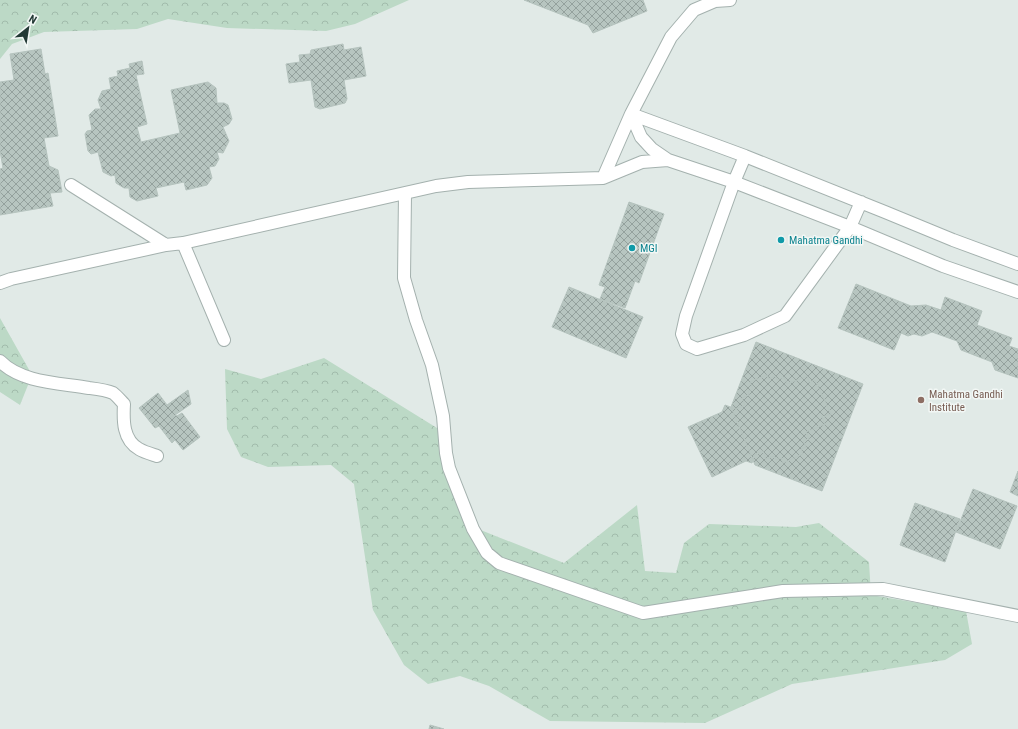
<svg xmlns="http://www.w3.org/2000/svg" width="1018" height="729" font-family="'Roboto Condensed',sans-serif">
	<style>
		.forest { fill: url(#forest-crowns) }
		.building { fill: url(#building-cross-hatch); stroke: #b5c3be }
		.lines { fill: none; stroke-linecap: round; stroke-linejoin: round }
		.minor-casing { stroke: #a4b1ae; stroke-width: 14 }
		.minor { stroke: #fff; stroke-width: 12 }
		.culture-dot { fill: #0f9aa8; stroke: #f2f7f5; stroke-width: 1.5 }
		.education-dot { fill: #8d6e63; stroke: #f2f7f5; stroke-width: 1.5 }
		.labels { text-anchor: middle; stroke-width: 3; stroke-linejoin: round; paint-order: stroke }
		.culture-label { font-size: 11px; fill: #0d838f; stroke: #f2f7f5; text-anchor: start }
		.education-label { font-size: 11px; fill: #785e54; stroke: #f2f7f5; text-anchor: start }
	</style>
	<defs>
		<pattern id="forest-crowns" width="20" height="18" patternUnits="userSpaceOnUse"><rect width="20" height="18" fill="#bcd9c6"/><path d="M2 6a3 3 0 1 1 6 0M12 15a3 3 0 1 1 6 0" fill="none" stroke="#a1bbab"/></pattern>
		<pattern id="building-cross-hatch" width="8" height="8" patternUnits="userSpaceOnUse"><rect width="8" height="8" fill="#b7c5c0"/><path d="M0 0l8 8M0 8l8-8" fill="none" stroke="#94a19d"/></pattern>
	</defs>
	<rect width="100%" height="100%" fill="#e1eae7"/>
	<!-- forest -->
	<path class="forest" d="M0,0H409L355,24L326,31L227,28L168,19L137,29L44,32L12,44L0,59Z
		M0,318L32,375L20,405L0,392Z
		M324,358L437,428L468,525L564,563L637,505L645,571L676,573L684,543L709,524L796,527L819,523L869,562L871,595L966,611L972,644L945,660L792,684L705,723L550,721L489,686L460,676L428,684L404,665L373,610L354,484L331,465L268,467L241,457L227,429L225,369L261,379Z"/>
	<!-- building -->
	<path class="building" d="M524,0H643L647,11L593,33L588,25Z
		M343,44L344,50L361,47L366,76L344,80L347,99L345,103L320,109L315,107L311,80L289,83L286,64L300,62L299,55L310,54L311,50Z
		M41,49L45,74L48,73L58,136L44,138L49,166L58,170L62,192L50,193L53,206L0,215V169L3,168L0,151V82L14,80L10,54Z
		M142,61L144,74L136,75L147,124L137,127L141,142L180,133L171,90L208,82L216,88L217,103H224L228,105L232,119L229,124L223,127L229,141L223,153L217,152L219,159L215,166L209,167L212,178L207,185L186,190L184,182L156,188L158,196L137,201L130,197L129,188H124L116,183L115,175L111,176L103,172L98,152L91,154L88,151L85,134L87,131L92,130L89,115L95,109H101L98,100L102,91L111,89L109,78L118,76L117,71L130,68L129,64Z
		M629,202L664,214L639,283L635,281L625,308L600,299L605,287L599,285Z
		M856,284L911,306L926,305L941,310L945,297L982,311L977,325L1012,338L1009,346L1018,349V378L995,370L992,362L961,350L957,341L932,332L922,336L914,334L908,336L901,333L894,350L838,328Z
		M569,287L643,317L626,358L552,327Z
		M756,342L863,384L822,491L755,465L731,407Z
		M767,375L769,379L775,376L777,380L784,377L787,384L807,376L809,382L815,380L831,414L822,417L825,424L806,432L809,439L803,441L806,447L801,449L803,454L783,463L781,458L776,460L774,456L766,459L763,451L754,455L752,463L746,461L712,477L688,427L722,412L725,405L736,409L745,405L742,398L749,395L748,391L753,389L750,382Z
		M188,390L191,404L175,415L177,416L182,413L200,437L183,450L175,440L172,443L159,426L155,428L139,408L158,393L167,405Z
		M1018,471V496L1010,492Z
		M973,489L1017,506L1000,549L956,532Z
		M915,503L960,519L945,562L900,545Z
		M430,725L444,729H429Z"/>
	<g class="lines">
		<defs>
			<path id="minor" d="M631,114L745,156L885,212L953,240L1018,264
				M631,114L641,137L652,149L668,160
				M745,156L734,182L686,316L682,334L686,344L697,349L744,335L785,316L850,227L861,202
				M603,178L631,114L671,37L694,10L715,1L730,0
				M71,185L166,245
				M405,194L404,278L416,320L432,365L443,416L446,453L449,468L473,529L487,553L499,563L643,613L783,591L883,589L1018,616
				M183,243L224,340
				M0,283L11,279L166,245L183,243L436,186L468,182L603,178L642,162L668,160L734,182L850,227L943,266L1018,292
				M0,361C21,383 61,383 89,388C97,389 106,390 113,393C117,396 121,401 124,404C123,421 123,440 139,449C144,452 151,454 157,456"/>
		</defs>
		<!-- minor casing -->
		<use href="#minor" class="minor-casing"/>
		<!-- minor -->
		<use href="#minor" class="minor"/>
	</g>
	<!-- markers -->
	<g class="culture-dot">
		<circle cx="781" cy="240" r="4"/>
		<circle cx="632" cy="248" r="4"/>
	</g>
	<circle class="education-dot" cx="921" cy="400" r="4"/>
	<g class="labels">
		<!-- culture labels -->
		<g class="culture-label">
			<text x="789" y="244">Mahatma Gandhi</text>
			<text x="640" y="252">MGI</text>
		</g>
		<!-- education labels -->
		<g class="education-label">
			<text x="929" y="398">Mahatma Gandhi<tspan x="929" dy="13">Institute</tspan></text>
		</g>
	</g>
	<!-- north arrow -->
	<g transform="translate(28 28) rotate(30)" stroke="#f2f7f5" stroke-width="3" paint-order="stroke">
	<path d="M0-3L7 15L0 10L-7 15Z" fill="#233935"/>
	<text y="-6" font-size="11" font-weight="bold" text-anchor="middle" fill="#233935">N</text>
	</g>
</svg>
